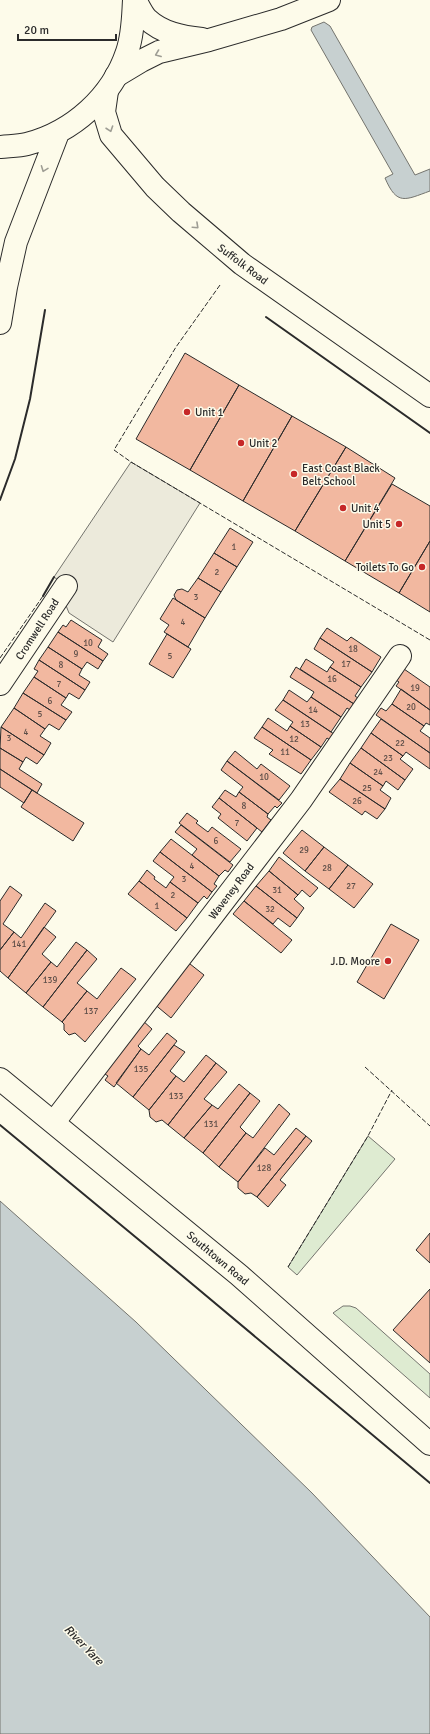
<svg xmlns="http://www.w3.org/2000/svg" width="430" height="1734" font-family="Signika,sans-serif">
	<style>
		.green { fill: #deebd1; stroke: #74746e }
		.parking { fill: #eceadb; stroke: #74746e }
		.water { fill: #c7d0d0; stroke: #74746e }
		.building { fill: #f2b8a0; stroke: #2b2b2b }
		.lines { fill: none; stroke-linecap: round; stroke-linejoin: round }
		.minor-casing { stroke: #2b2b2b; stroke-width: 24 }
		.tertiary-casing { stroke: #2b2b2b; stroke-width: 24 }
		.primary-casing { stroke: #2b2b2b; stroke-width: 24 }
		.minor { stroke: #fdfbea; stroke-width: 22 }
		.tertiary { stroke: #fdfbea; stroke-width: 22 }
		.primary { stroke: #fdfbea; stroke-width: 22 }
		.fence { stroke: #2b2b2b; stroke-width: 1; stroke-dasharray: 5 2; stroke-linecap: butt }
		.wall { stroke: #2b2b2b; stroke-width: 2 }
		.oneway { stroke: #9e9d94 }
		.poi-dot { fill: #c62828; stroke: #fdfbea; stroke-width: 1.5 }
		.labels { text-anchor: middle; stroke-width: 3; stroke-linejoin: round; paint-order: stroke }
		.number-label { font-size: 9px; fill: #5d4e48 }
		.street-label { font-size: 11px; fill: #2b2b2b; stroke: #fdfbea }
		.poi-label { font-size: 11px; fill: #2b2b2b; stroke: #fdfbea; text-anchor: start }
		.water-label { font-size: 12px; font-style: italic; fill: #2b2b2b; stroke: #fdfbea }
	</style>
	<rect width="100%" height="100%" fill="#fdfbea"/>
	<!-- green -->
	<path class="green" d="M368,1136L395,1159L297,1275L288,1267Z
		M343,1306H350L356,1308L430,1374V1398L333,1313Z"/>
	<!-- parking -->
	<path class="parking" d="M131,462L200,503L113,642L69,613L65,603L73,591L54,577Z"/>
	<!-- water -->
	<path class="water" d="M324,22L330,26L415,175L430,169V191C405,200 397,206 385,178L393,174L311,30L312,27Z
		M0,1201L136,1322L312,1493L430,1617V1734H0Z"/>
	<!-- building -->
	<path class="building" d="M185,353L239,385L190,470L136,439Z
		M239,385L292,416L243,501L190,470Z
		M292,416L346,447L295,531L243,501Z
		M346,447L395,478L345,561L295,531Z
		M392,484L430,506V541L399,593L345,561Z
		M230,528L253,542L237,567L214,553Z
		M430,541V612L399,593Z
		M214,553L237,567L221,592L198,578Z
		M198,578L221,592L205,618L176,600L174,595L177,590L182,589L188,592Z
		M173,598L205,618L188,647L164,632L169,625L160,619Z
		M71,620L102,640L98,647L108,654L103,661L58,632L63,625L66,627Z
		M327,628L347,641L351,637L381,657L372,672L320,638Z
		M58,632L103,661L98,669L87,662L82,669L48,647Z
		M167,634L191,649L173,678L149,664Z
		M320,638L372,672L361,687L330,667L334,662L314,649Z
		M48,647L82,669L79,675L90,682L85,690L39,660Z
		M306,659L327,672L330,667L361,687L355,696L358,698L354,704L300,669Z
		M39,660L85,690L79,699L69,693L66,698L34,677L38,671L34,669Z
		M296,667L354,704L350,710L347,708L341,717L311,697L314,692L290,677Z
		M404,669L430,687V710L396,686L399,682L396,680Z
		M34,677L66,698L61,705L72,712L66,720L23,693Z
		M401,689L430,710V725L426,723L424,726L392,704Z
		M289,690L307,702L311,697L341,717L331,732L283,700Z
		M23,693L66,720L59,730L49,724L45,729L14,708Z
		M283,700L334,734L330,740L327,738L321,747L290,726L293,722L275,710Z
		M392,704L424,726L420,731L430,738V753L376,715L381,708L386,711Z
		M14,708L45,729L40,736L51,743L44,755L1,727Z
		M268,718L287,731L290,726L321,747L311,760L262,727Z
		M381,719L430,753V769L406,752L403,756L371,733Z
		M1,727L44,755L37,764L26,757L23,762L0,748Z
		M262,727L311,760L301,774L269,754L273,750L254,738Z
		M371,733L403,756L400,759L413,769L405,780L361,748Z
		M0,748L23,762L19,769L42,784L37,793L0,769Z
		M361,748L405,780L398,790L386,781L383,786L350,763Z
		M235,751L257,769L261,764L290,786L279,800L227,761Z
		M227,761L282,803L277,808L275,806L268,814L239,792L243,787L221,770Z
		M350,763L383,786L380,790L391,798L385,809L340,779Z
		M0,769L32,790L24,803L0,787Z
		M340,779L385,809L377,819L365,811L362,815L329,792Z
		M32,790L84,823L73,841L21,807Z
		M225,790L236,797L239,792L268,814L267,817L271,820L262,832L219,798Z
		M219,798L257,828L247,841L218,818L221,814L212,807Z
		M187,813L198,821L196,823L208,832L212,827L241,849L230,862L179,823Z
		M181,825L233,865L228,872L225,870L219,876L192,855L197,849L175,832Z
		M302,830L324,847L305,871L283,853Z
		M171,839L219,876L214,884L217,886L212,892L160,852Z
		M324,847L348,865L329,889L305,871Z
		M160,852L212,892L207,899L204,896L198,903L170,882L174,877L153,861Z
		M279,857L318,888L310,897L302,890L298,895L269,871Z
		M348,865L373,884L354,908L329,889Z
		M147,870L155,877L154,879L166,888L170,882L198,903L187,918L139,881Z
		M269,871L298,895L294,899L304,908L297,918L256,886Z
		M139,881L187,918L176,931L128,894Z
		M10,886L22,895L3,924L14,932L0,950V901Z
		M256,886L297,918L290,927L278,918L273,924L244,901Z
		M244,901L292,940L281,953L233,914Z
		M45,903L56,911L8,978L0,971V950L14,932L21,938Z
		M391,924L419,940L384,999L357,982Z
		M44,927L56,937L42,954L51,962L26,993L8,978Z
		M76,942L87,950L43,1007L26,993L51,962L57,967Z
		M87,950L97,959L77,983L87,991L62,1022L43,1007Z
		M185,960L204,975L171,1018L153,1003Z
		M121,968L136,979L85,1042L75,1033L69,1035L64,1030V1024L62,1022L87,991L97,999Z
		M142,1020L152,1029L138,1046L141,1049L114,1087L105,1080L108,1076L102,1072Z
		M167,1033L177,1041L133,1097L116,1083L141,1049L149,1055Z
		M174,1045L185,1052L170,1071L176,1076L149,1110L133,1097Z
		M206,1055L216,1063L168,1125L162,1120L156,1122L150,1117L149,1110L176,1076L184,1082Z
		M216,1063L227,1072L204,1099L212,1105L184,1138L168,1125Z
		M239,1084L250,1093L203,1153L184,1138L212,1105L218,1109Z
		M250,1093L260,1101L240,1127L246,1133L219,1167L203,1153Z
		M279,1104L290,1114L238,1182L219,1167L246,1133L253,1138Z
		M296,1128L306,1136L257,1197L251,1193L245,1194L238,1188V1182L265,1148L274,1155Z
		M306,1136L312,1141L280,1180L286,1185L268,1207L257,1197Z
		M430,1233V1263L416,1250Z
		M430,1289V1363L393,1330Z"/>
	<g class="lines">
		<defs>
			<path id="minor" d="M135,0C139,6 142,14 147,19C162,33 182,37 202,39
				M116,76L141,61L159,52L209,40L281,19L329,0
				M107,91L104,112L111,135L155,187L181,212L242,264L430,396
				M0,684L66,586
				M54,1122L301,800L400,656"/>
			<path id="tertiary" d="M0,1079L239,1275L430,1444"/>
			<path id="primary" d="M0,147C9,146 19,146 27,144C73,132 112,97 127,52C133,35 133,17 134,0
				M0,323L6,287L16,242L58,133"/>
		</defs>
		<!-- minor casing -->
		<use href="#minor" class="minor-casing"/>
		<!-- tertiary casing -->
		<use href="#tertiary" class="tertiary-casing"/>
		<!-- primary casing -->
		<use href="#primary" class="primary-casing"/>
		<!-- minor -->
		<use href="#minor" class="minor"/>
		<!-- tertiary -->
		<use href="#tertiary" class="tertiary"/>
		<!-- primary -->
		<use href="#primary" class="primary"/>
		<!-- fence -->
		<path class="fence" d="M220,285L176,347L114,450L131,462L430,640
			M0,658L43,596
			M365,1067L430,1126
			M288,1267L368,1136L392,1090"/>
		<!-- wall -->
		<path class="wall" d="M266,317L430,433
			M0,500L15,459L30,399L45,310
			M43,596L54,577
			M0,1125L179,1273L430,1483"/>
	</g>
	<!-- one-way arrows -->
	<defs><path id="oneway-chevron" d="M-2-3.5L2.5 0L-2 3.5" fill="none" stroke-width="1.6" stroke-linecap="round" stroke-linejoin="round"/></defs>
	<g class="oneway">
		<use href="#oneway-chevron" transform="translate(158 54) rotate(159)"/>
		<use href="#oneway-chevron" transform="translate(110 129) rotate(71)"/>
		<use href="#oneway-chevron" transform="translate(44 169) rotate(111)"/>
		<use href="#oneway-chevron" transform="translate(196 226) rotate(43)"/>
	</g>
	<!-- markers -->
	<g class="poi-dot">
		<circle cx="187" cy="412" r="4"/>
		<circle cx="241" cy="443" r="4"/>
		<circle cx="294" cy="474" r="4"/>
		<circle cx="343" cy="508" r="4"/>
		<circle cx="399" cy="524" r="4"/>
		<circle cx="422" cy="567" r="4"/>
		<circle cx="388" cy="961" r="4"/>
	</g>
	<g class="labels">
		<!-- number labels -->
		<g class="number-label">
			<text x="234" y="550">1</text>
			<text x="217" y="575">2</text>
			<text x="196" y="600">3</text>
			<text x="183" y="625">4</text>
			<text x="88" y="646">10</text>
			<text x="353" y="652">18</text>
			<text x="76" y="657">9</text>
			<text x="170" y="659">5</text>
			<text x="346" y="667">17</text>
			<text x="61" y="668">8</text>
			<text x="332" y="682">16</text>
			<text x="59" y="687">7</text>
			<text x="415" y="691">19</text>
			<text x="50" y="704">6</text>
			<text x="411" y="710">20</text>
			<text x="313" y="713">14</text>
			<text x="40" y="717">5</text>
			<text x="305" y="727">13</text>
			<text x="26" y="735">4</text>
			<text x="9" y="741">3</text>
			<text x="294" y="742">12</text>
			<text x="400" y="746">22</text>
			<text x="285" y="755">11</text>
			<text x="388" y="761">23</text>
			<text x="378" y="775">24</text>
			<text x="264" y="780">10</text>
			<text x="367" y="791">25</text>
			<text x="357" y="804">26</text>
			<text x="244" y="809">8</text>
			<text x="237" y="826">7</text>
			<text x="216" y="844">6</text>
			<text x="304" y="853">29</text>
			<text x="192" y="869">4</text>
			<text x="327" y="871">28</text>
			<text x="184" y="882">3</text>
			<text x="351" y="889">27</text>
			<text x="277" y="893">31</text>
			<text x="173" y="898">2</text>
			<text x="157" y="909">1</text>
			<text x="270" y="912">32</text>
			<text x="19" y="947">141</text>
			<text x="50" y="983">139</text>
			<text x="91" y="1014">137</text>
			<text x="141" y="1072">135</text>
			<text x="176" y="1099">133</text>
			<text x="211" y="1127">131</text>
			<text x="264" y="1171">128</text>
		</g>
		<!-- street labels -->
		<g class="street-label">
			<text transform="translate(243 264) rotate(37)" y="4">Suffolk Road</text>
			<text transform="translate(37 629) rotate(-57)" y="4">Cromwell Road</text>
			<text transform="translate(231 891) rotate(-53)" y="4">Waveney Road</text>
			<text transform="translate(218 1258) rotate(40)" y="4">Southtown Road</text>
		</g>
		<!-- poi labels -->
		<g class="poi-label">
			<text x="195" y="416">Unit 1</text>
			<text x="249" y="447">Unit 2</text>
			<text x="302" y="472">East Coast Black<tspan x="302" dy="13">Belt School</tspan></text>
			<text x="351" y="512">Unit 4</text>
			<text x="391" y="528" text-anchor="end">Unit 5</text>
			<text x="414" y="571" text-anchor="end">Toilets To Go</text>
			<text x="380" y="965" text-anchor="end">J.D. Moore</text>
		</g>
		<!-- water labels -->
		<g class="water-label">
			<text transform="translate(84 1645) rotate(46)" y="4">River Yare</text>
		</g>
	</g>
	<!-- scale -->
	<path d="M18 34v6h98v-6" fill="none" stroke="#2b2b2b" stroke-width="2"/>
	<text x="24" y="34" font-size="12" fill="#2b2b2b" stroke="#fdfbea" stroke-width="3" paint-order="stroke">20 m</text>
</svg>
